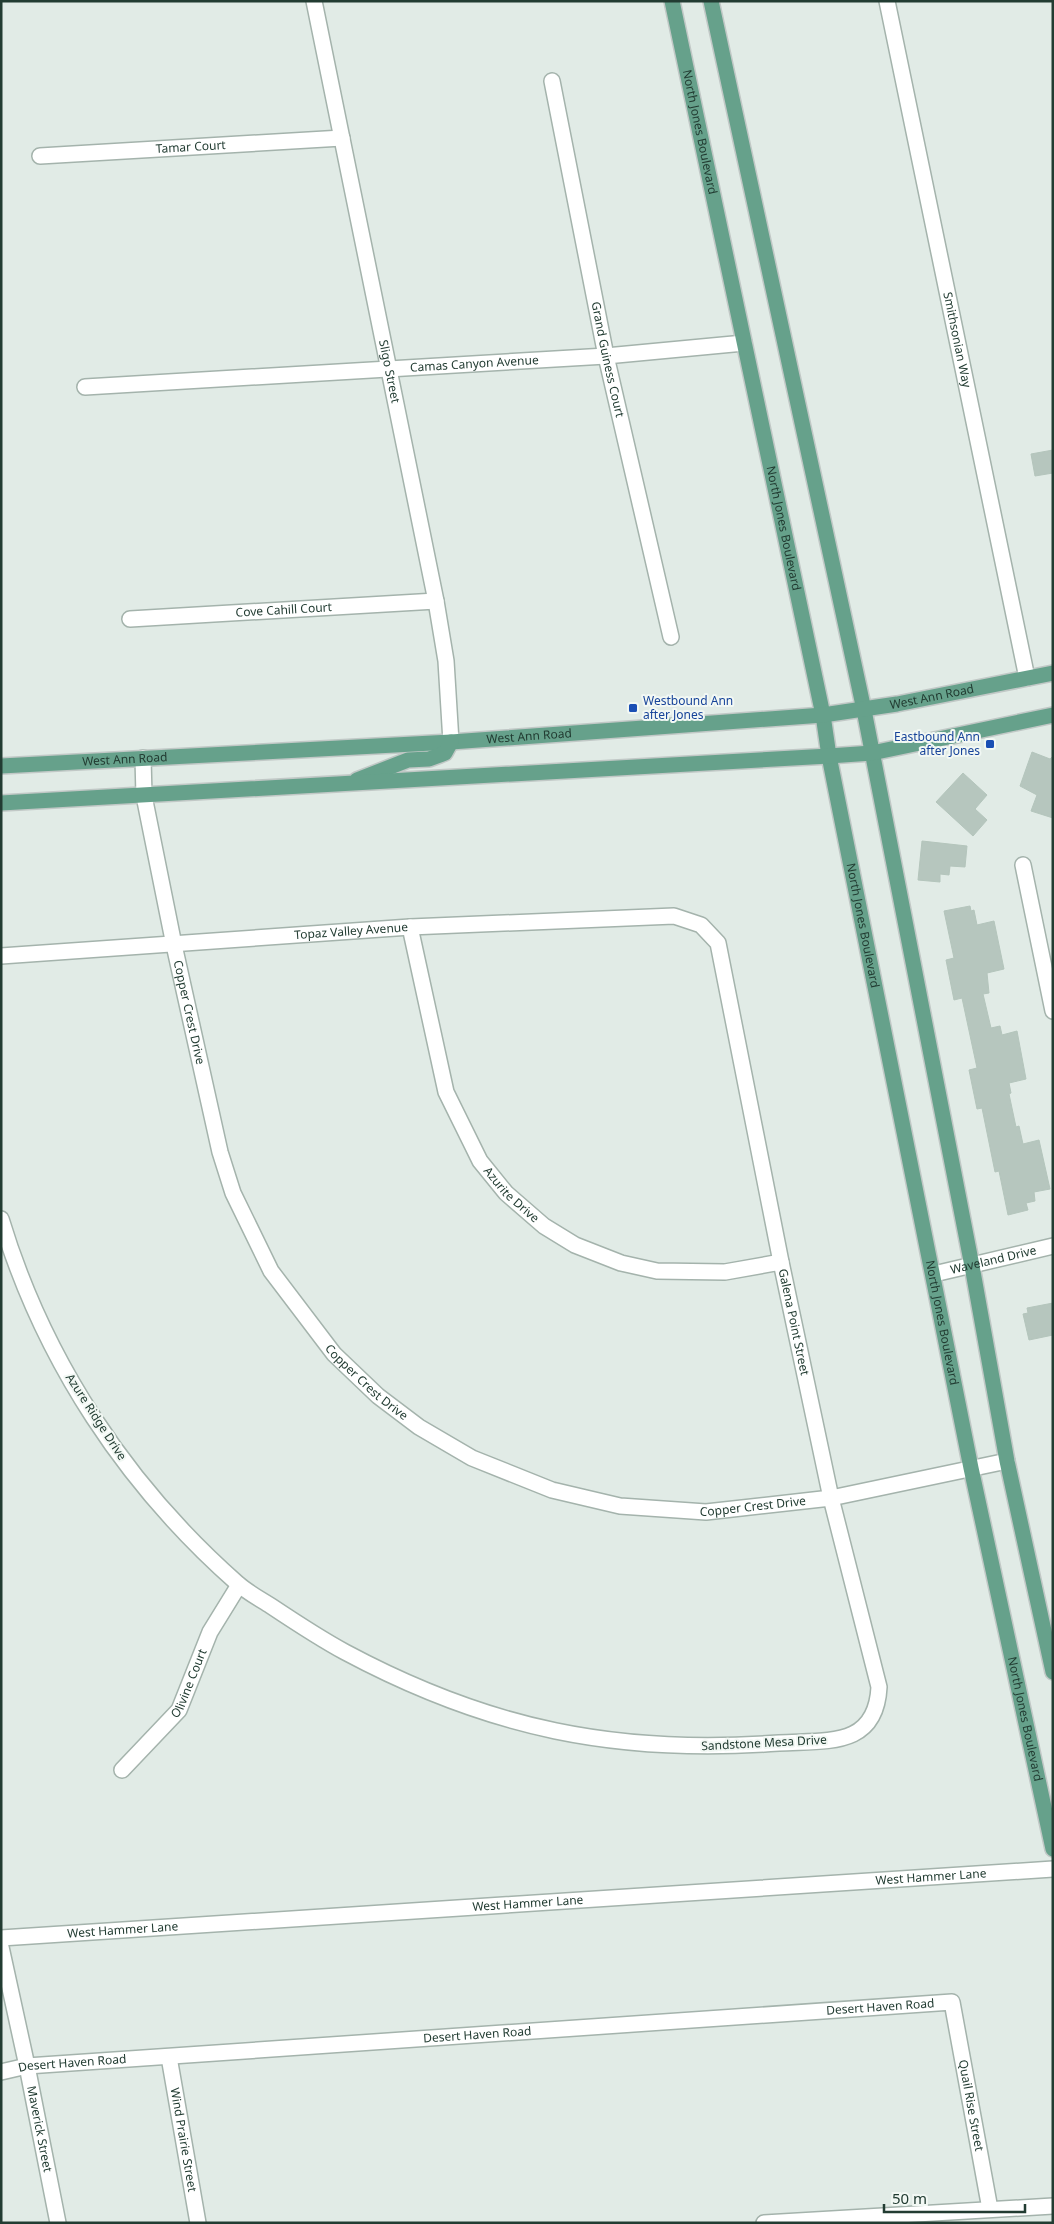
<svg xmlns="http://www.w3.org/2000/svg" width="1054" height="2224" font-family="'Noto Sans',sans-serif">
	<style>
		.building { fill: #b6c6be; stroke: #b4c5bc }
		.lines { fill: none; stroke-linecap: round; stroke-linejoin: round }
		.minor-casing { stroke: #a4b3ac; stroke-width: 18 }
		.major-casing { stroke: #c1c8c6; stroke-width: 18 }
		.minor { stroke: #fff; stroke-width: 15 }
		.major { stroke: #66a18b; stroke-width: 15 }
		.transit-dot { fill: #1a4fb4; stroke: #f2f8f4; stroke-width: 2 }
		.labels { text-anchor: middle; stroke-width: 4; stroke-linejoin: round; paint-order: stroke }
		.street-label { font-size: 12px; fill: #223c32; stroke: #f2f8f4 }
		.transit-label { font-size: 12px; fill: #164399; stroke: #f2f8f4; text-anchor: start }
	</style>
	<rect width="100%" height="100%" fill="#e1ebe6"/>
	<!-- building -->
	<path class="building" d="M1053,450V473L1035,476L1031,454Z
		M1032,752L1050,759L1053,756V818L1031,811L1037,795L1020,786Z
		M963,773L987,795L975,809L987,820L973,836L936,802Z
		M922,841L967,846L965,867L950,866L949,875L940,874V882L918,880Z
		M970,906L971,911L974,910L977,925L994,921L1004,969L987,973L989,993L983,994L991,1028L1000,1026L1002,1035L1017,1031L1026,1079L1009,1083L1011,1093L1009,1094L1016,1127L1019,1126L1023,1144L1039,1140L1050,1189L1034,1192L1035,1201L1026,1203L1028,1210L1008,1215L999,1171L995,1172L982,1108L977,1109L969,1070L977,1068L962,998L954,1000L946,960L954,958L944,911Z
		M1053,1303V1335L1029,1340L1023,1314L1028,1313L1027,1308Z"/>
	<g class="lines">
		<defs>
			<g id="minor">
				<path id="s1" d="M314,1L436,601L446,661L451,742"/>
				<path id="s2" d="M887,1L1027,678"/>
				<path id="s3" d="M552,81L606,356L671,637"/>
				<path id="s4" d="M40,156L342,138"/>
				<path id="s5" d="M85,387L606,356L744,343"/>
				<path id="s6" d="M130,619L436,601"/>
				<path id="s7" d="M143,758L144,796L174,945L220,1152L233,1193L271,1271L334,1354L378,1396L419,1427L472,1458L552,1490L620,1506L706,1512L831,1498L1007,1461"/>
				<path d="M1023,865L1053,1011"/>
				<path id="s8" d="M410,927L446,1092L480,1161L506,1193L544,1226L575,1245L621,1263L657,1271L725,1272L781,1262"/>
				<path id="s9" d="M1,956L410,927L674,916L701,925L718,943L781,1262L831,1498L879,1687C876,1748 827,1740 779,1743C617,1755 489,1729 345,1652C319,1638 295,1622 271,1606C260,1599 247,1592 237,1583C126,1485 44,1361 1,1219"/>
				<path id="s10" d="M934,1274L1053,1246"/>
				<path id="s11" d="M122,1770L179,1710L210,1632L239,1585"/>
				<path id="s12" d="M1,1938L1053,1869"/>
				<path id="s13" d="M1,1947L27,2066L58,2223"/>
				<path id="s14" d="M169,2057L198,2223"/>
				<path id="s15" d="M1,2072L27,2066L952,2002L990,2209"/>
				<path d="M764,2223L1053,2206"/>
			</g>
			<g id="major">
				<path id="s16" d="M672,1L823,715L829,756L971,1468L1053,1849"/>
				<path d="M711,1L864,710L972,1266L1007,1461L1053,1672"/>
				<path id="s17" d="M1,766L451,742L823,715L897,704L1053,673"/>
				<path d="M357,780L408,760L429,759L440,755L445,753L451,742"/>
				<path d="M1,803L829,756L872,753L1053,715"/>
			</g>
		</defs>
		<!-- minor casing -->
		<use href="#minor" class="minor-casing"/>
		<!-- major casing -->
		<use href="#major" class="major-casing"/>
		<!-- minor -->
		<use href="#minor" class="minor"/>
		<!-- major -->
		<use href="#major" class="major"/>
	</g>
	<!-- markers -->
	<g class="transit-dot">
		<rect x="628" y="703" width="10" height="10" rx="2.5"/>
		<rect x="985" y="739" width="10" height="10" rx="2.5"/>
	</g>
	<g class="labels">
		<!-- street labels -->
		<g class="street-label">
			<text dy="4" stroke="none"><textPath href="#s16" startOffset="134">North Jones Boulevard</textPath></text>
			<text dy="4" stroke="none"><textPath href="#s4" startOffset="151">Tamar Court</textPath></text>
			<text dy="4" stroke="none"><textPath href="#s2" startOffset="346">Smithsonian Way</textPath></text>
			<text dy="4" stroke="none"><textPath href="#s3" startOffset="284">Grand Guiness Court</textPath></text>
			<text dy="4" stroke="none"><textPath href="#s5" startOffset="390">Camas Canyon Avenue</textPath></text>
			<text dy="4" stroke="none"><textPath href="#s1" startOffset="378">Sligo Street</textPath></text>
			<text dy="4" stroke="none"><textPath href="#s16" startOffset="539">North Jones Boulevard</textPath></text>
			<text dy="4" stroke="none"><textPath href="#s6" startOffset="154">Cove Cahill Court</textPath></text>
			<text dy="4" stroke="none"><textPath href="#s17" startOffset="934">West Ann Road</textPath></text>
			<text dy="4" stroke="none"><textPath href="#s17" startOffset="529">West Ann Road</textPath></text>
			<text dy="4" stroke="none"><textPath href="#s17" startOffset="124">West Ann Road</textPath></text>
			<text dy="4" stroke="none"><textPath href="#s16" startOffset="944">North Jones Boulevard</textPath></text>
			<text dy="4" stroke="none"><textPath href="#s9" startOffset="351">Topaz Valley Avenue</textPath></text>
			<text dy="4" stroke="none"><textPath href="#s7" startOffset="259">Copper Crest Drive</textPath></text>
			<text dy="4" stroke="none"><textPath href="#s8" startOffset="292">Azurite Drive</textPath></text>
			<text dy="4" stroke="none"><textPath href="#s10" startOffset="61">Waveland Drive</textPath></text>
			<text dy="4" stroke="none"><textPath href="#s9" startOffset="1114">Galena Point Street</textPath></text>
			<text dy="4" stroke="none"><textPath href="#s16" startOffset="1349">North Jones Boulevard</textPath></text>
			<text dy="4" stroke="none"><textPath href="#s7" startOffset="679">Copper Crest Drive</textPath></text>
			<text transform="translate(96 1417) rotate(57)" y="4">Azure Ridge Drive</text>
			<text dy="4" stroke="none"><textPath href="#s7" startOffset="1099">Copper Crest Drive</textPath></text>
			<text dy="4" stroke="none"><textPath href="#s11" startOffset="111">Olivine Court</textPath></text>
			<text dy="4" stroke="none"><textPath href="#s16" startOffset="1754">North Jones Boulevard</textPath></text>
			<text transform="translate(764 1743) rotate(-3)" y="4">Sandstone Mesa Drive</text>
			<text dy="4" stroke="none"><textPath href="#s12" startOffset="932">West Hammer Lane</textPath></text>
			<text dy="4" stroke="none"><textPath href="#s12" startOffset="528">West Hammer Lane</textPath></text>
			<text dy="4" stroke="none"><textPath href="#s12" startOffset="122">West Hammer Lane</textPath></text>
			<text dy="4" stroke="none"><textPath href="#s15" startOffset="882">Desert Haven Road</textPath></text>
			<text dy="4" stroke="none"><textPath href="#s15" startOffset="478">Desert Haven Road</textPath></text>
			<text dy="4" stroke="none"><textPath href="#s15" startOffset="72">Desert Haven Road</textPath></text>
			<text dy="4" stroke="none"><textPath href="#s15" startOffset="1059">Quail Rise Street</textPath></text>
			<text dy="4" stroke="none"><textPath href="#s13" startOffset="186">Maverick Street</textPath></text>
			<text dy="4" stroke="none"><textPath href="#s14" startOffset="84">Wind Prairie Street</textPath></text>
		</g>
		<!-- transit labels -->
		<g class="transit-label">
			<text x="643" y="705">Westbound Ann<tspan x="643" dy="14">after Jones</tspan></text>
			<text x="980" y="741" text-anchor="end">Eastbound Ann<tspan x="980" dy="14">after Jones</tspan></text>
		</g>
	</g>
	<!-- border -->
	<rect width="1054" height="2224" fill="none" stroke="#223c32" stroke-width="5"/>
	<!-- scale -->
	<path d="M884 2204v8h141v-8" fill="none" stroke="#223c32" stroke-width="2.5"/>
	<text x="892" y="2204" font-size="15" fill="#223c32" stroke="#f2f8f4" stroke-width="4" paint-order="stroke">50 m</text>
</svg>
